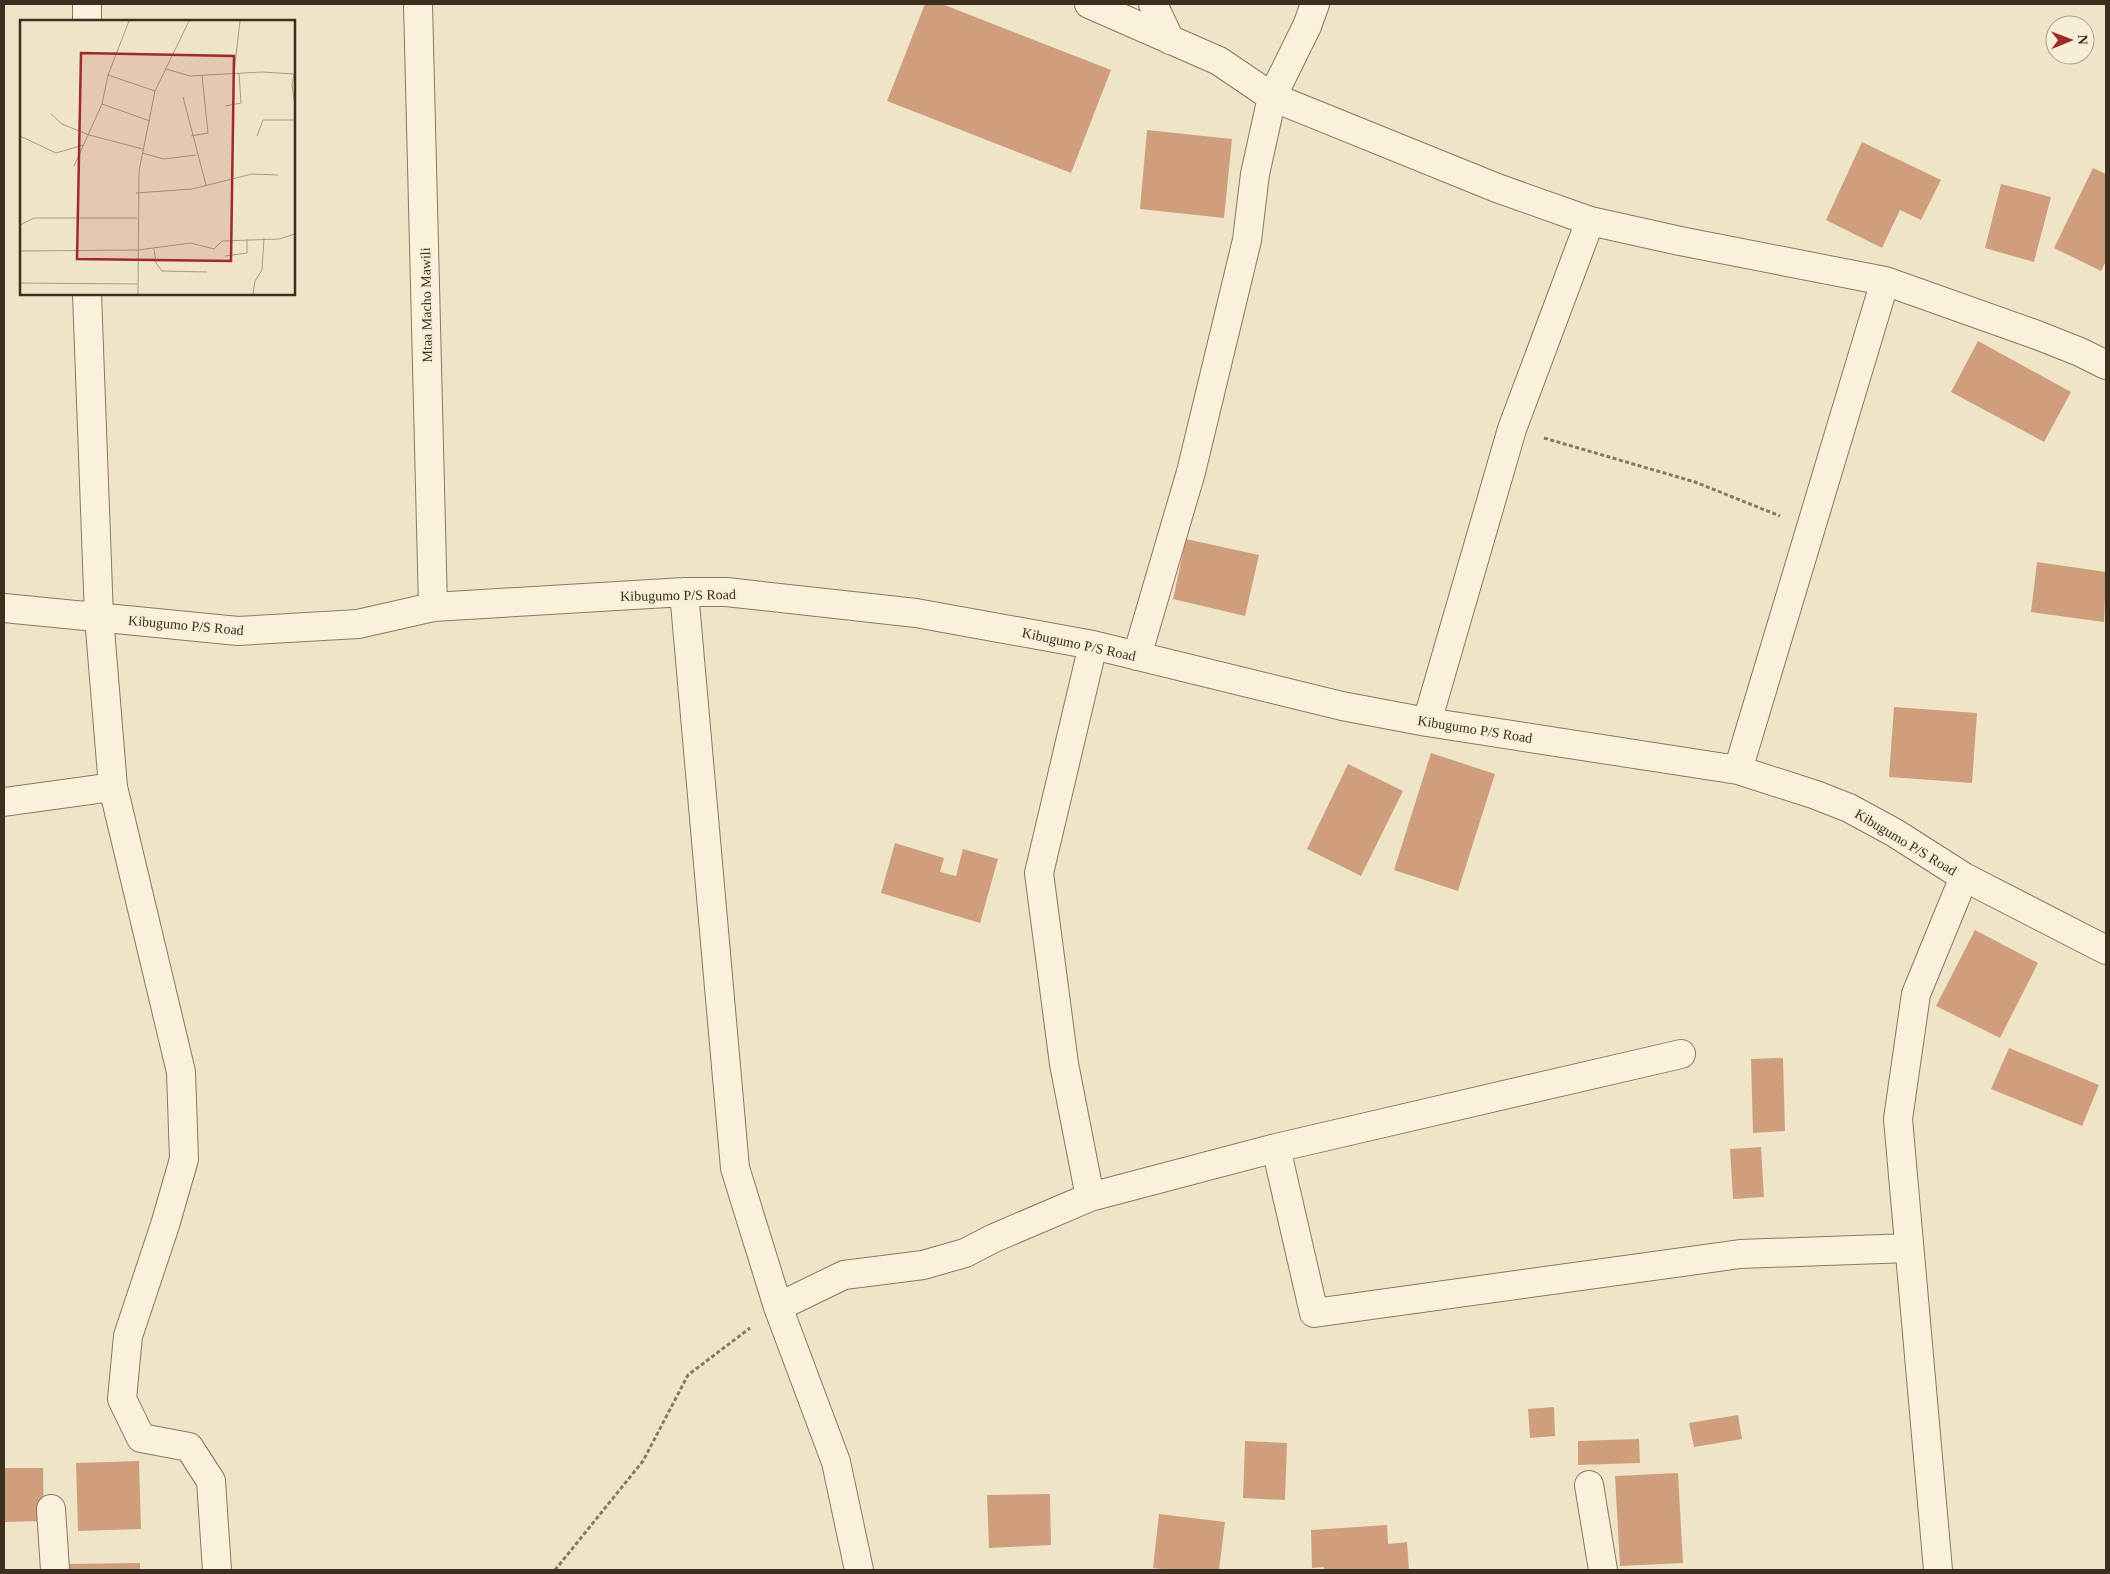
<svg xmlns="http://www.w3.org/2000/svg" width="2110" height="1574" font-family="'Times New Roman',serif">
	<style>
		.building { fill: #cf9f7d }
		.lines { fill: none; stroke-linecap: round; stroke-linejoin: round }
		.minor-casing { stroke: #8d765c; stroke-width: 30 }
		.path { stroke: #8d765c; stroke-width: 3; stroke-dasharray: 4 2.5; stroke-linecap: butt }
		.minor { stroke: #faf1dc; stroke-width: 28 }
		.labels { text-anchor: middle; stroke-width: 4; stroke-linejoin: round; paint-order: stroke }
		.street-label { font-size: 14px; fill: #3d2e20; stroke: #f7eed8 }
		.inset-road { fill: none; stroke: #a89b85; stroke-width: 1 }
		.view { fill: #9e2a2b; fill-opacity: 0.15; stroke: #9e2a2b; stroke-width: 2.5 }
		.inset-edge { fill: none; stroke: #3d2e20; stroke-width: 2.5 }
	</style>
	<rect width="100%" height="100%" fill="#f0e4c8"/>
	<!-- building -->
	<path class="building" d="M925,4H942L1111,70L1071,173L887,101Z
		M1147,130L1232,139L1224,218L1140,209Z
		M1862,142L1941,180L1921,220L1900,210L1882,248L1826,220Z
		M2093,168L2106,174V261L2101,271L2054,248Z
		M2001,184L2051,197L2034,262L1985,248Z
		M1978,341L2071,392L2044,442L1951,392Z
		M1186,539L1259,555L1245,616L1173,599Z
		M2037,562L2106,572L2104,622L2031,612Z
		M1894,707L1977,713L1972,783L1889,777Z
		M1431,753L1495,774L1458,891L1394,870Z
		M1348,764L1403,791L1361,876L1307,849Z
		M895,843L944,858L940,872L956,876L963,849L998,859L980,923L881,893Z
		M1975,930L2038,963L2000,1038L1936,1006Z
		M2009,1048L2099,1085L2082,1126L1991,1089Z
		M1783,1058L1785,1131L1753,1133L1751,1059Z
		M1761,1147L1764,1197L1733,1199L1730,1149Z
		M1554,1407L1555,1436L1530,1438L1528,1409Z
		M1738,1415L1742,1439L1694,1447L1689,1423Z
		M1639,1439L1640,1463L1578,1465V1441Z
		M1245,1441L1287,1443L1285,1500L1243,1498Z
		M139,1461L141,1529L78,1531L76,1463Z
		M4,1468H43L44,1521L4,1522Z
		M1678,1473L1683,1563L1620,1566L1615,1476Z
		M1050,1494L1051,1545L989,1548L987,1495Z
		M1159,1514L1225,1522L1219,1570H1171L1153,1568Z
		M1387,1525L1388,1544L1407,1542L1409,1570H1324V1567L1312,1568L1311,1530Z
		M140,1563V1570H66V1564Z"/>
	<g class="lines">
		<defs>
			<path id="minor" d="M418,4L433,607
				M1089,4L1219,61L1272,97L1497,188L1590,221L1680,241L1885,281L2037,335L2080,352L2106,365
				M1153,4L1170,40
				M87,21V4
				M87,294L99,617L113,787L181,1072L184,1159L165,1225L128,1336L122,1399L141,1438L189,1447L211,1481L217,1570
				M684,592L735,1168L778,1307L836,1462L859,1570
				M4,608L238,631L358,624L433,607L684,592H726L916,613L1093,645L1342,706L1427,722L1738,770L1816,795L1849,808L1895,833L1964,877L2106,950
				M1137,656L1191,472L1247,240L1255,174L1272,97L1307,26L1315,4
				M1427,722L1512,429L1590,221
				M1738,770L1885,281
				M4,802L113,787
				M1276,1148L1314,1313L1740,1254L1909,1248
				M1090,1197L1064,1064L1039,873L1093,645
				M778,1307L844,1275L923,1265L965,1253L994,1238L1090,1197L1276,1148L1681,1054
				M1589,1485L1603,1570
				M51,1509L55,1570
				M1938,1570L1898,1119L1916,994L1964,877"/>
		</defs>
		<!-- minor casing -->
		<use href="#minor" class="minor-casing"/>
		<!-- path -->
		<path class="path" d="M1544,438L1695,482L1780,516
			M555,1570L643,1461L688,1375L750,1328"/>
		<!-- minor -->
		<use href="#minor" class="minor"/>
	</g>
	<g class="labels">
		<!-- street labels -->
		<g class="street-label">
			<text transform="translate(426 305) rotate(-91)" y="5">Mtaa Macho Mawili</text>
			<text transform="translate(678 595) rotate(-1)" y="5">Kibugumo P/S Road</text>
			<text transform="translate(186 625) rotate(5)" y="5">Kibugumo P/S Road</text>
			<text transform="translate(1079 644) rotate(12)" y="5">Kibugumo P/S Road</text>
			<text transform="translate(1475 729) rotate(9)" y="5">Kibugumo P/S Road</text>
			<text transform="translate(1906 842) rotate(31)" y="5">Kibugumo P/S Road</text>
		</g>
	</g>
	<!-- overview -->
	<g transform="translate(20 20)">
		<rect width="275" height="275" fill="#f0e4c8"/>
		<path class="inset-road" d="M146,49L170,56L242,52L274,54M275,49L272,65L275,86M214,53L220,1M88,55L135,71M163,77L186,165M82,84L130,101M205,86L221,83L219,53M31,94L42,104L69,115L123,129M0,116L36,133L63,125M171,116L188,113L182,55M237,116L243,100H275M122,133L144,139L176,135M54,146L82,84L88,55L109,1M116,173L172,169L232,154L258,155M0,205L14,198H117M134,229L136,243L142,251L187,252M0,231L118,230L171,223L194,229L202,221L259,219L275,214M205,236L227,233V219M0,263L117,264M118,274L119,151L135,71L169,1M233,274L235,261L242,250L244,218"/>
		<path class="view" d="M61,33L214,36L211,241L57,239Z"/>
		<rect width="275" height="275" class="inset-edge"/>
	</g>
	<!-- border -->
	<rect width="2110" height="1574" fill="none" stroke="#3d2e20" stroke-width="10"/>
	<!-- north arrow -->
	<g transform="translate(2070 40) rotate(89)"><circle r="24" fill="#f7eed8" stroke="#ada18e"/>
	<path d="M0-4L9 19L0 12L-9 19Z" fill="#9e2a2b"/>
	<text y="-8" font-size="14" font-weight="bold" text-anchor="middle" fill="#3d2e20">N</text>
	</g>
</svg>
